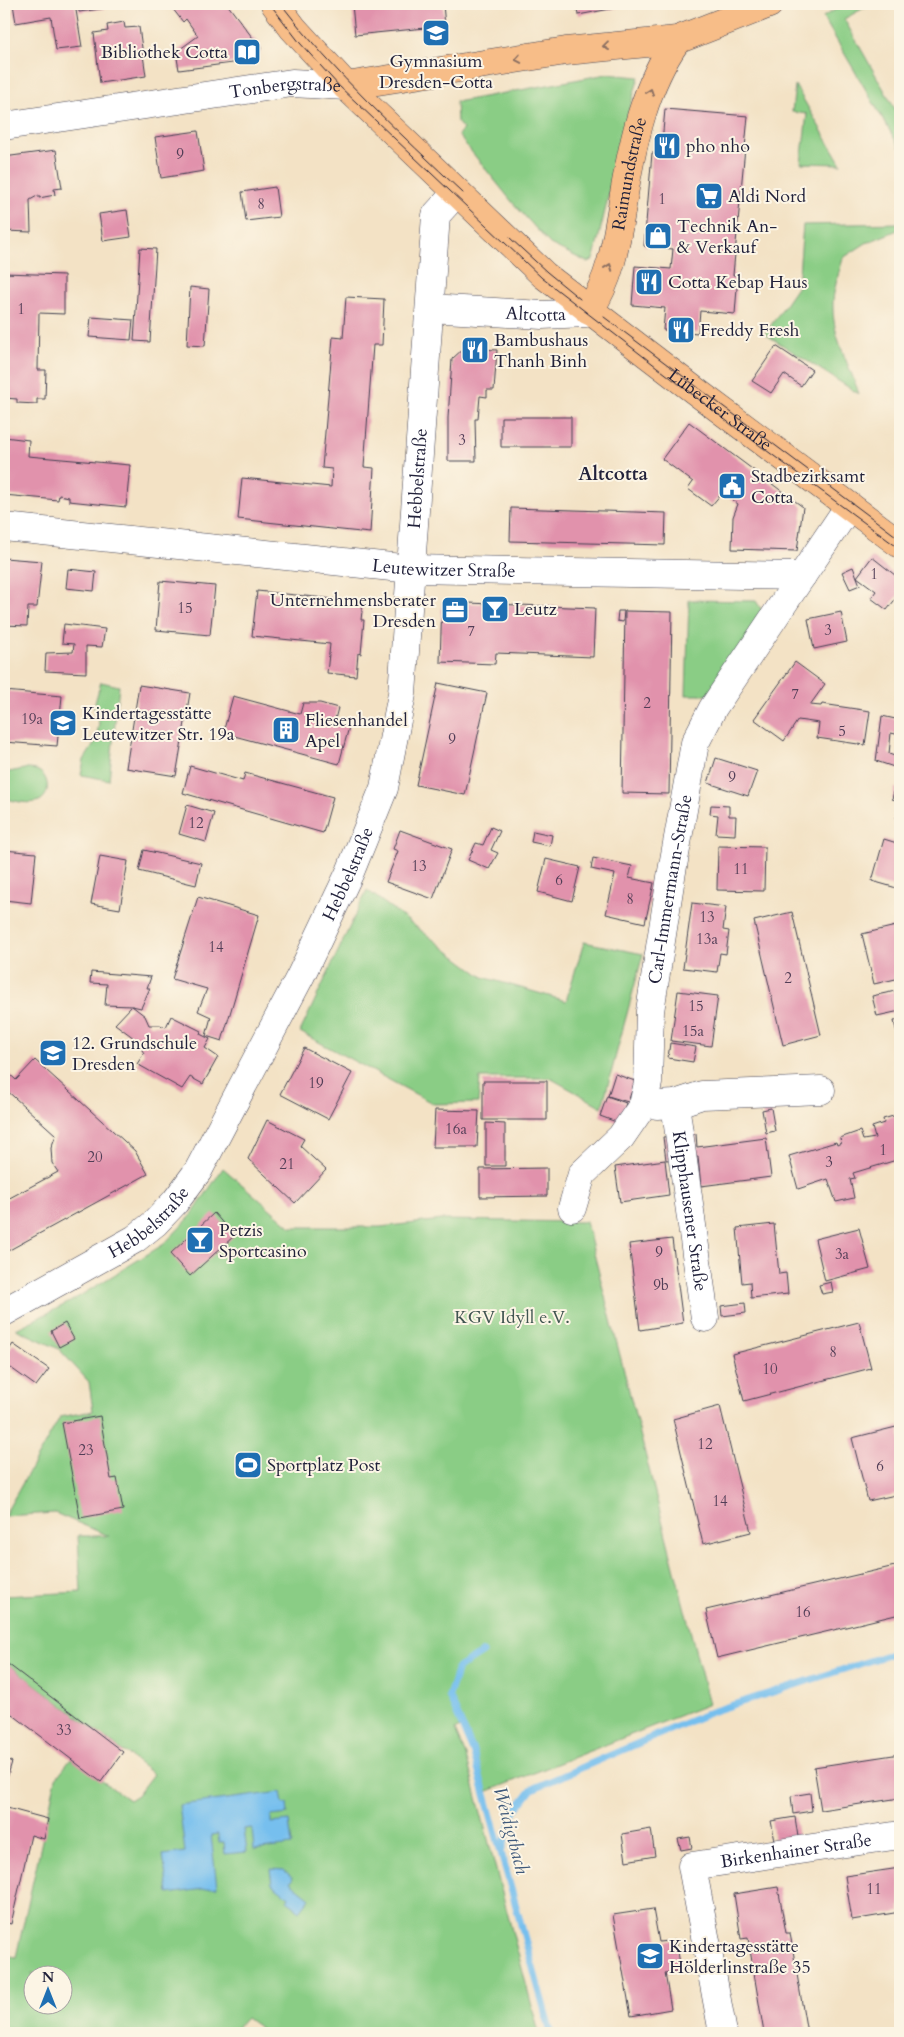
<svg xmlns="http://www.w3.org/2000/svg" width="904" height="2037" font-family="Cardo,serif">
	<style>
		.green { fill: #8acd85; stroke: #567860; fill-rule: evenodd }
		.water { fill: #76bfee; stroke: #4c7094 }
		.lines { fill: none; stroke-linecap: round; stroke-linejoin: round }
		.stream { stroke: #76bfee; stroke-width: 7 }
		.building { fill: #e192ac }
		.minor-casing { stroke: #413f50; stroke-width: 29 }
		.major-casing { stroke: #413f50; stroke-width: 29 }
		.minor { stroke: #fff; stroke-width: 28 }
		.major { stroke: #f7bd88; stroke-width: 28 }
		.tram { stroke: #22223b; stroke-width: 1 }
		.oneway { stroke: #8c7062 }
		.labels { text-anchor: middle; stroke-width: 4; stroke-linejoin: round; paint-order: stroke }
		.number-label { font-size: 15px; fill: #523e57 }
		.poi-label { font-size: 18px; fill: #22223b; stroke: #fcf5e5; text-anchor: start }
		.street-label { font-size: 18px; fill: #22223b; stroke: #fcf5e5 }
		.park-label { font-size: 18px; fill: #415551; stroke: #fcf5e5 }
		.neighbourhood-label { font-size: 19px; font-weight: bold; fill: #22223b; stroke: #fcf5e5 }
		.water-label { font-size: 19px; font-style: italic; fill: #3f597a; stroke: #fcf5e5 }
	</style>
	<rect width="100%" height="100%" fill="#fcf5e5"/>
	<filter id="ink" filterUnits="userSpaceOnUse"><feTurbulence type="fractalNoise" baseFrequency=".02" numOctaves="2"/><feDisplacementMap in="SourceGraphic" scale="10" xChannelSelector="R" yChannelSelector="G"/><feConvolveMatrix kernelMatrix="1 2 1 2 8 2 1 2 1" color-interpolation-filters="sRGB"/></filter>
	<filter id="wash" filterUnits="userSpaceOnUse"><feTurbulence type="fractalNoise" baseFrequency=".0096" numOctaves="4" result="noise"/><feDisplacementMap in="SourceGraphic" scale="20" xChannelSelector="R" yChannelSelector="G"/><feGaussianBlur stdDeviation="1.12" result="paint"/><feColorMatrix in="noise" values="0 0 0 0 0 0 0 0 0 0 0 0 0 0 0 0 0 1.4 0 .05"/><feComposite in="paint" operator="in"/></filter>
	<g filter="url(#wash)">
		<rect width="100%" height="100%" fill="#f3e2c5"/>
		<!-- green -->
		<path class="green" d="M845,4H871L844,19L900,118V148L823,17Z
			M607,74L639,77L628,113L595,253L593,260L587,262L550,244L513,203L458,135L463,129L457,122L456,102Z
			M795,85L841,164L801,163L807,114L792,112Z
			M900,223V229L866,243L843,258C839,274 832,292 833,308C833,338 850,366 859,394L765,334L798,286L803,225Z
			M689,600L756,601L765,615L708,695H686Z
			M101,682L119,686L109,780L81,775L84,760L96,741L99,723L94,706Z
			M24,769C27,769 32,769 36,770C49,774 52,795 39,801C28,805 14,801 4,798V773Z
			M367,890L483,977L566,1001L584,942L643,954L602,1107L550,1078H480L478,1103L434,1104L300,1032Z
			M223,1168L291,1227H380L442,1220L586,1222L709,1704L483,1793L470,1749L461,1728L455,1730L466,1756L539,2033H267L246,2018L232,2033H4V1955L16,1957L56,1778L71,1759L129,1800L137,1795L153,1774L4,1661V1596L81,1592L78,1536H109L55,1513L4,1516L60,1417L93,1411L89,1382L59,1349L16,1329L70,1302L164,1244L191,1216ZM32,1974H62V2004H32Z"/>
		<!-- water -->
		<path class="water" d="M281,1792L283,1804H287L288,1814L271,1816V1823L289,1821L292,1845L254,1850L252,1828L244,1829L247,1852L225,1854L224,1842H219L218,1834L211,1835L217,1887L168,1894L163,1855L185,1852L179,1805Z
			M270,1869L284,1870L293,1878L290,1882L310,1898L300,1911L287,1901L289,1897L272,1884Z"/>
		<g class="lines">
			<!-- stream -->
			<path class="stream" d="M483,1652L458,1668L449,1696L473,1751L551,2033
				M501,1852L515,1811L532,1789L711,1712L900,1651"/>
		</g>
		<g id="blocks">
			<!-- building -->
			<path class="building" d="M13,4H75L82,47L56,50L51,17L16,23Z
				M78,4H121V6L79,12Z
				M169,4H227L252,37L259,43L261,48L259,56L253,63L248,64L240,62L179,70L176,52L198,36L186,19L183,22Z
				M352,4H443L445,26L355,35Z
				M576,4H620L621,7L578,15Z
				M124,22L125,28L139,27L146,76L100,83L94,33L108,31L107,25Z
				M665,109L748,116L733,275H738L735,314L700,311L698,333L663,330L665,308L632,305L635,266L671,269L673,249L644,246L652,153L661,154Z
				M198,131L204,171L161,178L155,137Z
				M56,150L62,188L54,189L55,195L39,198V195L30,200L31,232L4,231V157Z
				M275,187L279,217L246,221L242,192Z
				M127,210L131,237L103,241L99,214Z
				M140,248L156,249L150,342L134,341Z
				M4,273L64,275V314L39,313L38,370H46L45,399H37V404L17,403V399L4,398Z
				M190,287L209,289L205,346L187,345Z
				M346,297L384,299L382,345H373L364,467L374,468L370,533L238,519L242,478L331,487L332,469L322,468L333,337L343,338Z
				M91,317L133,320L131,340L89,337Z
				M776,346L812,370L801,386L784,374L771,393L752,381Z
				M464,348L497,350L494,390H487V397L480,396L478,419H475L476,461H448V418L452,359Z
				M501,417H571V447H501Z
				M689,422L803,507L797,551L732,549L733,517L738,504L722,493L711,506L688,489L693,482L662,459Z
				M4,437L29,440L28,456L130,465L126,507L69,501V497L59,495L58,500L4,495Z
				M511,508L666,513L665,545L510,541Z
				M872,557L900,579V593L887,610L871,598L876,591L857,577Z
				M4,558L42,561L37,607H28L27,626L4,625Z
				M853,567L860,585L850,589L842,572Z
				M68,569L96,572L94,591L66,588Z
				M160,581L215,586L210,635L156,630Z
				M257,591L363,602L361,620H364L361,654L358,653L356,676L327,673L330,644L252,636Z
				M442,602L595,608L593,657L496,653L495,664L440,662Z
				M618,611H624L623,622L617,621Z
				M625,611L672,612L669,794L622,793Z
				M841,612L847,642L814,649L808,619Z
				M64,624L105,629L102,647L86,646V673L45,671L46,653L73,652L74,644L62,643Z
				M795,662L825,684L810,705L821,706L822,704L870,711L865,745L817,738L819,723L798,720L784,741L754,719Z
				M438,683L487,693L465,795L416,785Z
				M139,685L190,693L176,776L126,768Z
				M4,691L62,696L57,746L4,742Z
				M233,696L300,714L303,703H320L338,708L334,723L349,727L339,764L223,733Z
				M882,716L900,720V735L891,733L889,754L900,758V769L876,761Z
				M716,758L757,771L748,796L708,783Z
				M190,766L243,781L245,773L333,797L323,833L183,793Z
				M895,788L900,789V801L892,799Z
				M187,805L214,813L206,842L179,834Z
				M711,805L729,806V816H736L735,835L716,834L718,815L710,814Z
				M900,805V819L896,818Z
				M491,827L500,831L491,850L498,853L489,869L468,860L476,843L483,845Z
				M400,830L452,849L433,899L386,882L398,851L393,849Z
				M533,831L552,835L550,846L531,842Z
				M884,839L900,844V889L872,881Z
				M718,846L765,847L764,891L717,890Z
				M4,850L36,853L31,903L4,900Z
				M144,850L201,863L196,885L139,871Z
				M100,856L128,861L120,909L91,904Z
				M593,858L632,866L629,878L654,883L645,923L606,914L615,874L591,869Z
				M546,859L580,867L572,901L538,892Z
				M198,897L259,915L222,1041L206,1036L211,1017L198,1011L207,989L172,979Z
				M692,903L726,907L723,930L729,931L726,954L720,953L717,972L683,968Z
				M792,912L821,1035L783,1045L754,921Z
				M900,925V978L874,984L862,934Z
				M91,972L151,977L147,988H150L141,1008L132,1006L145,1016L149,1025H160L166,1027L171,1016L201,1031L200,1034L210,1039L205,1048L218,1057L203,1084L190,1077L182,1089L137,1064L144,1053L134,1038L115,1024L132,1006L105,1005L107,984L90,983Z
				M900,990V1011L877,1016L872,996Z
				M678,991L718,996L711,1046L671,1041Z
				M900,1020V1046L894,1021Z
				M670,1043L696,1047L693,1062L668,1058Z
				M304,1048L352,1073L328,1119L280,1094Z
				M35,1060L135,1151L148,1174L4,1253V1201L58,1172L52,1163L51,1148L56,1135L4,1088V1069L16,1080Z
				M615,1074L635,1081L628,1102L608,1096Z
				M483,1081H547V1120H483Z
				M607,1096L626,1103L619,1123L600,1116Z
				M771,1108L775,1131L766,1133L762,1110Z
				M435,1110L479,1111L477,1147H433Z
				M900,1114V1159L853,1173L855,1178L850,1179L854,1198L836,1202L828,1179L798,1189L789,1156L836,1142L837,1145L841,1143L840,1138L860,1131L863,1140L875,1138L872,1127L884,1123L883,1119Z
				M267,1120L304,1139L300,1146L326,1170L295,1203L248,1159Z
				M486,1123L505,1124V1166H486Z
				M696,1134L697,1147L766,1138L771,1177L701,1186L698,1157L689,1158L686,1135Z
				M674,1136L677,1159L666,1160L663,1137Z
				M665,1160L669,1195L620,1202L615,1167Z
				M547,1168V1196L480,1197V1169Z
				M214,1213L234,1236L190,1276L170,1254Z
				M774,1224L779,1274L786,1273L788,1294L751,1298L750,1282L742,1283L737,1228Z
				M859,1228L870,1269L825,1281L815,1239Z
				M672,1239L683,1323L640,1330L629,1244Z
				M831,1282L833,1292L822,1294L819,1285Z
				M745,1303L746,1313L722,1316L721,1306Z
				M859,1322L871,1368L744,1401L732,1354Z
				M65,1323L74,1339L59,1347L51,1331Z
				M13,1344L49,1369L36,1386L4,1363V1357Z
				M720,1406L751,1532L703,1544L673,1419Z
				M100,1416L111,1479L117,1478L123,1510L80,1518L62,1423Z
				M900,1426V1494L868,1501L852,1438Z
				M895,1566L900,1587V1614L717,1658L706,1610Z
				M4,1661L123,1752L101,1782L4,1708Z
				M900,1754V1798L821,1810L814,1767Z
				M4,1758L12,1762L4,1788Z
				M810,1793L812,1811L793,1814L791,1796Z
				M7,1808L48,1819L44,1839L31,1835L11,1924L4,1922V1820Z
				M795,1817L798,1837L775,1841L771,1821Z
				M651,1829L655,1856L626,1861L622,1834Z
				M690,1837L692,1848L681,1850L678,1839Z
				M900,1868V1912L852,1920L845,1876Z
				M778,1887L786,1933H790L807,2033H764L748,1938L741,1939L734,1894Z
				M653,1909L659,1942L676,1940L681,1970L665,1973L671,2009L631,2016L613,1915Z"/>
		</g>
	</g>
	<g filter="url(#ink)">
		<use href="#blocks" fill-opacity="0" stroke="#413f50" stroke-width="1"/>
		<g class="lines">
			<defs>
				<g id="minor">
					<path id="s1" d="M4,126L292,83L346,86"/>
					<path id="s2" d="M430,308L542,315L586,313L589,311"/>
					<path id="s3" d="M4,527L411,569L802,576"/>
					<path id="s4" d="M675,1104L705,1318"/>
					<path d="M657,1105L675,1104L702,1095L821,1090"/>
					<path id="s5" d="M572,1208L582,1174L621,1137L643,1105L648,1083L650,1011L671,877L695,743L713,708L849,506"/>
					<path id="s6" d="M4,1312L135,1239L155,1223L175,1202L198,1171L301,975L350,872L384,788L402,694L436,215L457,192"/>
					<path id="s7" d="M723,2033L692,1866L900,1835"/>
				</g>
				<g id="major">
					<path id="s8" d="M275,4L293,28L346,86L544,275L694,390L900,544"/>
					<path d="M346,86L566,51L677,40L769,4"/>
					<path id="s9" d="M589,311C613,276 617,235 624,194C633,141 645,85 677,40"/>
				</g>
			</defs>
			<!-- minor casing -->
			<use href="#minor" class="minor-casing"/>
			<!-- major casing -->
			<use href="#major" class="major-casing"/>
			<!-- minor -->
			<use href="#minor" class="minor"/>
			<!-- major -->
			<use href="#major" class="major"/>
			<!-- tram -->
			<path class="tram" d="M270,4L300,43L339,86L542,278L732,425L900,549
				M281,4C334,74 400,133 463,193
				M510,238L547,272L580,299
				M604,317L900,539"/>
		</g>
		<!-- one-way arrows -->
		<defs><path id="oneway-chevron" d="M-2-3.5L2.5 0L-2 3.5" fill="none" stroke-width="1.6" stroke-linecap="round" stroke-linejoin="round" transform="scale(1.25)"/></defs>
		<g class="oneway">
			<use href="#oneway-chevron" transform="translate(606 46) rotate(173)"/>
			<use href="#oneway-chevron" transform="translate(518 59) rotate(170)"/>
			<use href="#oneway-chevron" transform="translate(650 92) rotate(-71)"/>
			<use href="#oneway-chevron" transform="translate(609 267) rotate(-70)"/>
		</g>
	</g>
	<!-- icons -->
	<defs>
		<symbol id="school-square" viewBox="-11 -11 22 22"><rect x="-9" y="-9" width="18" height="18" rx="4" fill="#1f6fb2" stroke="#fcf5e5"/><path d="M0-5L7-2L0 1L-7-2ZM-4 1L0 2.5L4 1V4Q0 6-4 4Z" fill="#fff"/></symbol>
		<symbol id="library-square" viewBox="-11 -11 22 22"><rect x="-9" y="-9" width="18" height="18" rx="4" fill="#1f6fb2" stroke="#fcf5e5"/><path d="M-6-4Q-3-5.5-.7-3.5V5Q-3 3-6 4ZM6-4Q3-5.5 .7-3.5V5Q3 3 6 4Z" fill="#fff"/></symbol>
		<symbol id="restaurant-square" viewBox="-11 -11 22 22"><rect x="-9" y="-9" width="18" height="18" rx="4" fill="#1f6fb2" stroke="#fcf5e5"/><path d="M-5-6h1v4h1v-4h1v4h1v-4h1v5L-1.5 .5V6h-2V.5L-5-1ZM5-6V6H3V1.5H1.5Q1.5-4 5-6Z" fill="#fff"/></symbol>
		<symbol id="supermarket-square" viewBox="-11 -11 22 22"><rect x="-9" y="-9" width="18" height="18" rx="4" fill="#1f6fb2" stroke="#fcf5e5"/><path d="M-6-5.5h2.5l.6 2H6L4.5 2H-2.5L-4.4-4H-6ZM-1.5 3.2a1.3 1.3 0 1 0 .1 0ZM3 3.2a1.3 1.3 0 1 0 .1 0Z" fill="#fff"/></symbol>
		<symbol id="shop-square" viewBox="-11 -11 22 22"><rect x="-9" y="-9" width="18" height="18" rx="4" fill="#1f6fb2" stroke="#fcf5e5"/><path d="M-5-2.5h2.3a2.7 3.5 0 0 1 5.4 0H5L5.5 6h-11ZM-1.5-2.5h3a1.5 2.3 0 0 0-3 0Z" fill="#fff"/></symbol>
		<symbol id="civic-square" viewBox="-11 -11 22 22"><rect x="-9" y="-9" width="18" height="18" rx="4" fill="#1f6fb2" stroke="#fcf5e5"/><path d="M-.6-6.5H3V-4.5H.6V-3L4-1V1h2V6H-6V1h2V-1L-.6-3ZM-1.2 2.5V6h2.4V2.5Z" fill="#fff"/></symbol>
		<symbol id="bar-square" viewBox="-11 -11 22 22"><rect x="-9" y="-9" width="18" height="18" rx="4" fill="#1f6fb2" stroke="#fcf5e5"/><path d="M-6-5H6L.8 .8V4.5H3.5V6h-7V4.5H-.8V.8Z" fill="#fff"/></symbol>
		<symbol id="office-square" viewBox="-11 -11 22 22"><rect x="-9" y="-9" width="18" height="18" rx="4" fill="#1f6fb2" stroke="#fcf5e5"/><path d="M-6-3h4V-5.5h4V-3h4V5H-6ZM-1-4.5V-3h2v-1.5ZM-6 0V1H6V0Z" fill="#fff"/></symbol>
		<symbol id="building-square" viewBox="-11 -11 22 22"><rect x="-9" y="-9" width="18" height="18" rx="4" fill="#1f6fb2" stroke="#fcf5e5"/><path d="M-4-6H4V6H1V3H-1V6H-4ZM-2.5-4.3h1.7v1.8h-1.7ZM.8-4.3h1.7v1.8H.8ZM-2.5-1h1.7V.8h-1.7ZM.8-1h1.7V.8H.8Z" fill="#fff"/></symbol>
		<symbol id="stadium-square" viewBox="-11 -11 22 22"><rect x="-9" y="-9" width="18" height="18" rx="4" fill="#1f6fb2" stroke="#fcf5e5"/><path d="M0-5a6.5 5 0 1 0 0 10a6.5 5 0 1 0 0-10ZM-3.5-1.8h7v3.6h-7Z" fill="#fff"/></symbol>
	</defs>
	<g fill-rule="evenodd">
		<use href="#school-square" x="420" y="17" width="32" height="32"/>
		<use href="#library-square" x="231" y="36" width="32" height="32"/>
		<use href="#restaurant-square" x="651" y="130" width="32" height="32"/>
		<use href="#supermarket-square" x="693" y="180" width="32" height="32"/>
		<use href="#shop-square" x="642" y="220" width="32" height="32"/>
		<use href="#restaurant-square" x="633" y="266" width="32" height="32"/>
		<use href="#restaurant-square" x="665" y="314" width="32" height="32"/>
		<use href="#restaurant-square" x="459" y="334" width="32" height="32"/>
		<use href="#civic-square" x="716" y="470" width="32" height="32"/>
		<use href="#bar-square" x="479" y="593" width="32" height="32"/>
		<use href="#office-square" x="439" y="594" width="32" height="32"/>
		<use href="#school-square" x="47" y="707" width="32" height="32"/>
		<use href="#building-square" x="270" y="714" width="32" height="32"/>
		<use href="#school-square" x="37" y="1037" width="32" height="32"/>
		<use href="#bar-square" x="184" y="1224" width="32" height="32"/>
		<use href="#stadium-square" x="232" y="1449" width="32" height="32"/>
		<use href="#school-square" x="634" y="1940" width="32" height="32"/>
	</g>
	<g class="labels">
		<!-- number labels -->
		<g class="number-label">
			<text x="180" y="159">9</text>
			<text x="662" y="204">1</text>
			<text x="261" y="209">8</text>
			<text x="21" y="314">1</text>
			<text x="462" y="445">3</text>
			<text x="874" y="579">1</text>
			<text x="185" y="613">15</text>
			<text x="828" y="635">3</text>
			<text x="471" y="636">7</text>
			<text x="795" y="699">7</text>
			<text x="647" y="708">2</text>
			<text x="32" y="724">19a</text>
			<text x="842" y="736">5</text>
			<text x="452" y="744">9</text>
			<text x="732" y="782">9</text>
			<text x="196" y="828">12</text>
			<text x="419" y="871">13</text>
			<text x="741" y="874">11</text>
			<text x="559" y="885">6</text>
			<text x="630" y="904">8</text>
			<text x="707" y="922">13</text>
			<text x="707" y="944">13a</text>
			<text x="216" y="952">14</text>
			<text x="788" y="983">2</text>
			<text x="696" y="1011">15</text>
			<text x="693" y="1036">15a</text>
			<text x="316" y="1088">19</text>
			<text x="456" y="1134">16a</text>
			<text x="883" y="1155">1</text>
			<text x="95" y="1162">20</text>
			<text x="829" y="1167">3</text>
			<text x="287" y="1169">21</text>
			<text x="659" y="1257">9</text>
			<text x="842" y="1259">3a</text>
			<text x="661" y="1290">9b</text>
			<text x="833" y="1357">8</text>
			<text x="770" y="1374">10</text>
			<text x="705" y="1449">12</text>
			<text x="86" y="1455">23</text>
			<text x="880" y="1471">6</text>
			<text x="720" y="1506">14</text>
			<text x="803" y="1617">16</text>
			<text x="64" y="1735">33</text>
			<text x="874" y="1894">11</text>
		</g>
		<!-- poi labels -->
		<g class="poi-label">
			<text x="228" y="58" text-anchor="end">Bibliothek Cotta</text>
			<text x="436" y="67" text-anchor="middle">Gymnasium<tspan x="436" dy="21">Dresden-Cotta</tspan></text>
			<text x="686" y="152">pho nho</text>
			<text x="728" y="202">Aldi Nord</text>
			<text x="677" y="232">Technik An-<tspan x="677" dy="21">&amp; Verkauf</tspan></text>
			<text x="668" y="288">Cotta Kebap Haus</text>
			<text x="700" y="336">Freddy Fresh</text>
			<text x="494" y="346">Bambushaus<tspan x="494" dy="21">Thanh Binh</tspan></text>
			<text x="751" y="482">Stadbezirksamt<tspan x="751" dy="21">Cotta</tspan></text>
			<text x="436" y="606" text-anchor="end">Unternehmensberater<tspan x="436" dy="21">Dresden</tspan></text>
			<text x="514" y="615">Leutz</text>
			<text x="82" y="719">Kindertagesstätte<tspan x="82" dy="21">Leutewitzer Str. 19a</tspan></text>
			<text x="305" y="726">Fliesenhandel<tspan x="305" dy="21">Apel</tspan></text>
			<text x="72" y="1049">12. Grundschule<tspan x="72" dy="21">Dresden</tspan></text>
			<text x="219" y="1236">Petzis<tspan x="219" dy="21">Sportcasino</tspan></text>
			<text x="267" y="1471">Sportplatz Post</text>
			<text x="669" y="1952">Kindertagesstätte<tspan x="669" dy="21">Hölderlinstraße 35</tspan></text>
		</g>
		<!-- street labels -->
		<g class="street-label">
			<text dy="6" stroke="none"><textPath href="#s1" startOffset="284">Tonbergstraße</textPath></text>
			<text dy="6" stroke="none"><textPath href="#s9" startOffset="144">Raimundstraße</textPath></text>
			<text dy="6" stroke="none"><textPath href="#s2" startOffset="106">Altcotta</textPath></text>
			<text dy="6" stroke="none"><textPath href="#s8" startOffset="604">Lübecker Straße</textPath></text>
			<text dy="6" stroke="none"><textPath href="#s6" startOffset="981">Hebbelstraße</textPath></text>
			<text dy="6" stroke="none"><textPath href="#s3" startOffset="442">Leutewitzer Straße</textPath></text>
			<text dy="6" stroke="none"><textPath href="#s6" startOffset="576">Hebbelstraße</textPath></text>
			<text dy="6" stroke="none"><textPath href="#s5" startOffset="346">Carl-Immermann-Straße</textPath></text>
			<text dy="6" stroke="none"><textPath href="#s4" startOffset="108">Klipphausener Straße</textPath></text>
			<text dy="6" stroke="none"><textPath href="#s6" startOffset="171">Hebbelstraße</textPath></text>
			<text dy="6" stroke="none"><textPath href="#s7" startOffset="275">Birkenhainer Straße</textPath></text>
		</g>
		<!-- park labels -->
		<g class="park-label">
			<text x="512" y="1323">KGV Idyll e.V.</text>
		</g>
		<!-- neighbourhood labels -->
		<g class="neighbourhood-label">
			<text x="613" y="480">Altcotta</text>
		</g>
		<!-- water labels -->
		<g class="water-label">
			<text transform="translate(512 1830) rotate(75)" y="7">Weidigtbach</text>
		</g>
	</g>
	<!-- margin -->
	<rect width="904" height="2037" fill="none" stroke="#fcf5e5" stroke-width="20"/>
	<!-- north arrow -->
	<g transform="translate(48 1990)"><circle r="24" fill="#fcf5e5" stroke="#a5a1a1"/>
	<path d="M0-4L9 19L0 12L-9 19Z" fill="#1f6fb2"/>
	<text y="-8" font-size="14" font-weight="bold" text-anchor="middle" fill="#22223b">N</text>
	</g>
</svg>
